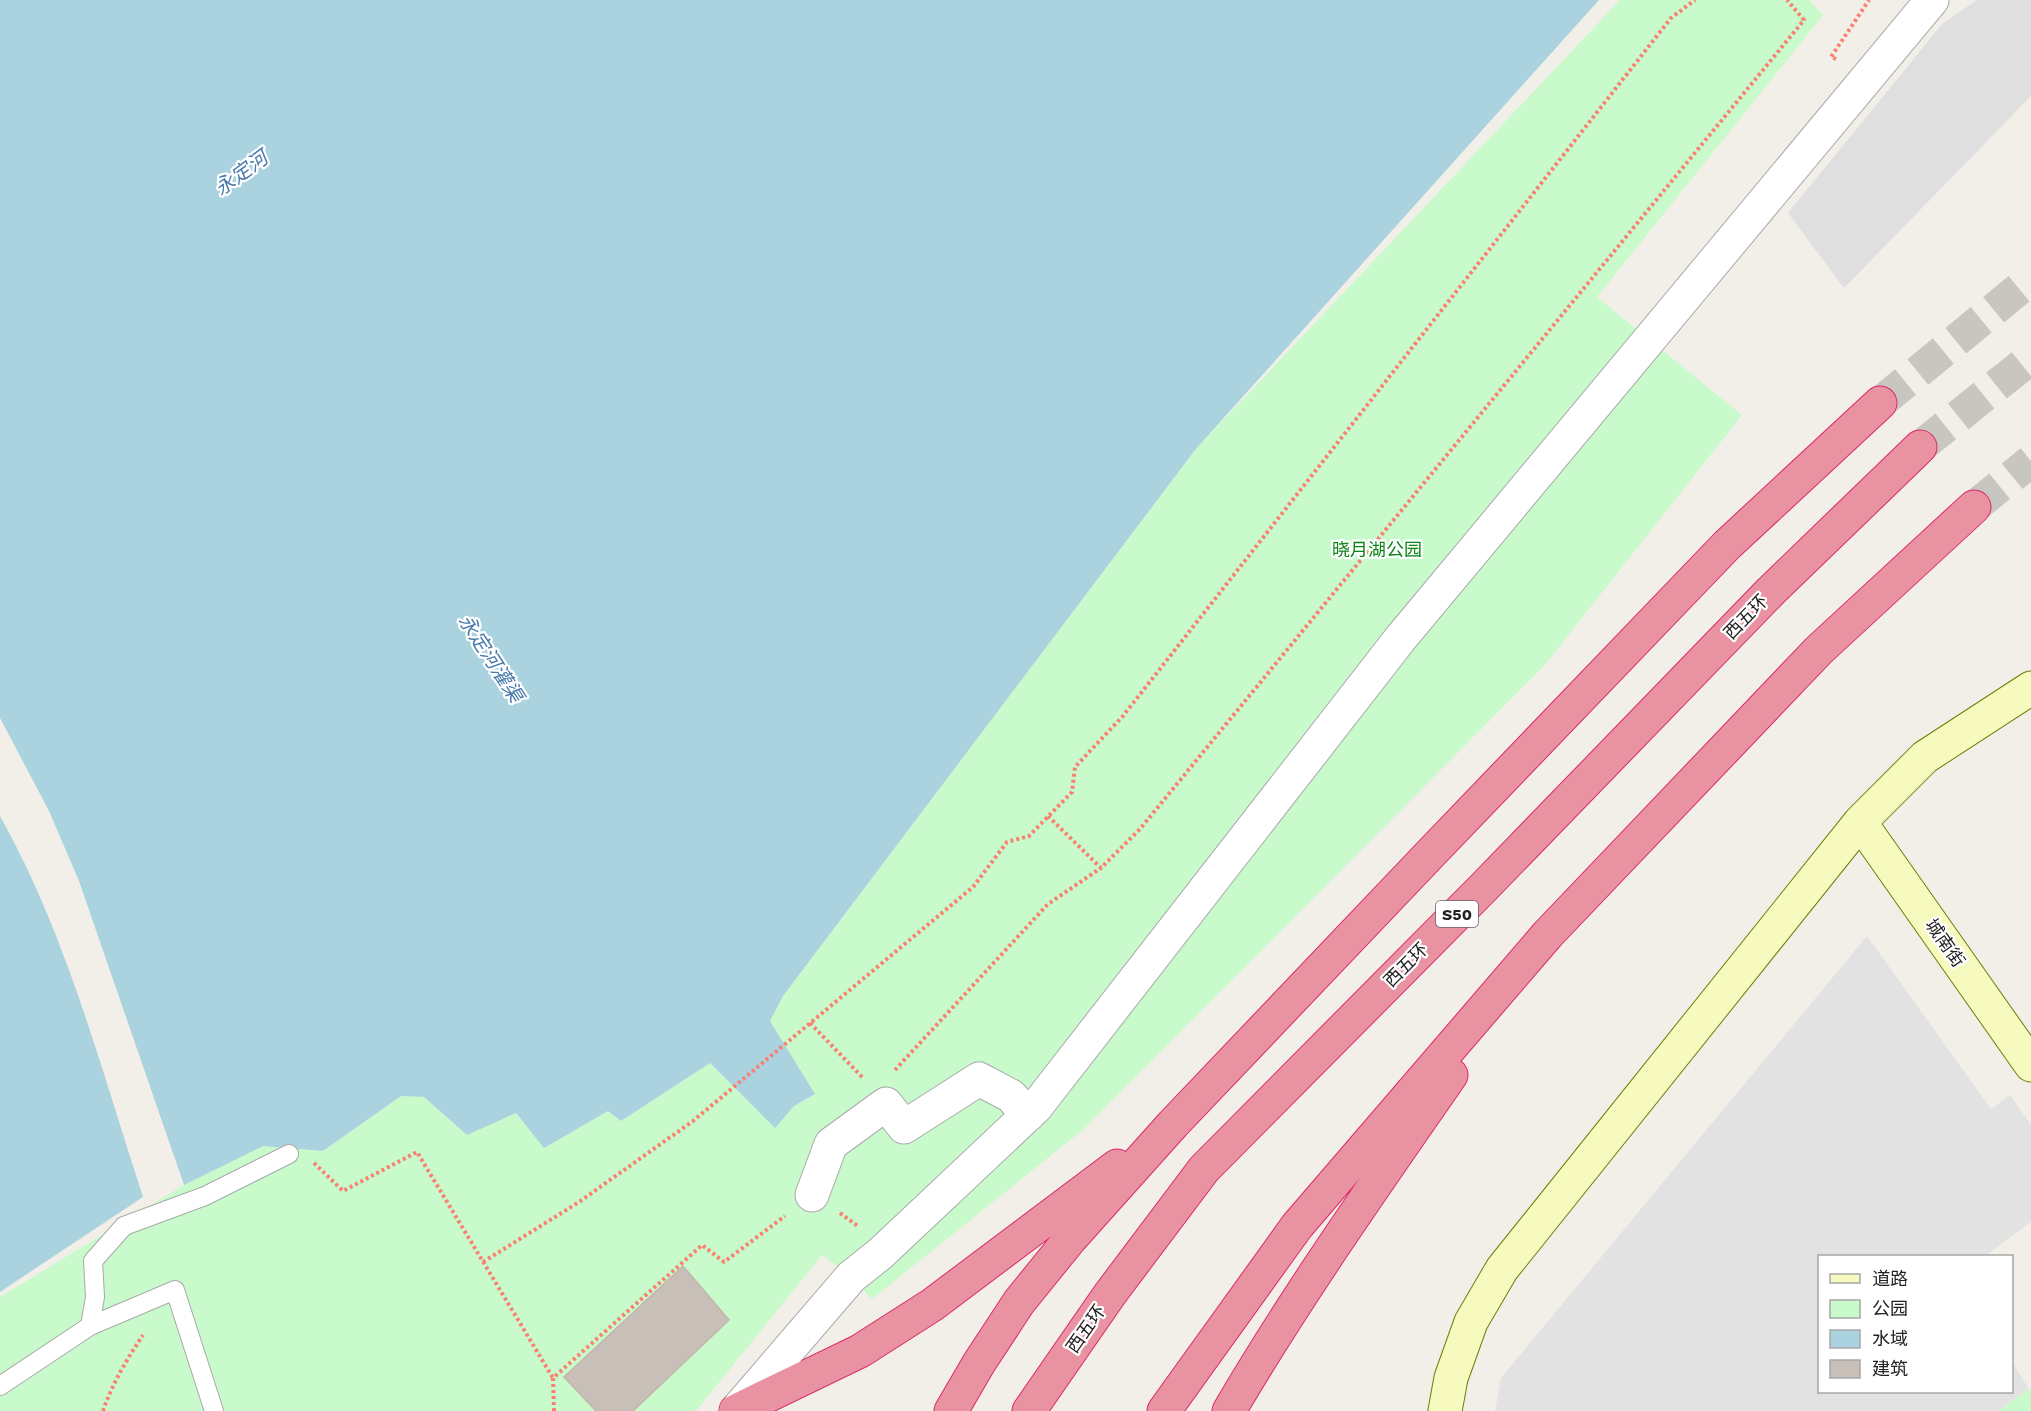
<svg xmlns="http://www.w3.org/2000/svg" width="2031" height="1411" font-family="'Work Sans','Noto Sans SC',sans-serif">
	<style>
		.residential { fill: #e0dfdf }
		.park { fill: #c8facc }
		.parking { fill: #e2e2e2 }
		.water { fill: #aad3df }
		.building { fill: #c7bfb8; stroke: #c4b6ab; stroke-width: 1.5 }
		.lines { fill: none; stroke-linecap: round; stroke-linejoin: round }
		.highway-tunnel { stroke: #c8c6c1; stroke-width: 33; stroke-dasharray: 33 16; stroke-linecap: butt }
		.lane-casing { stroke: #a9a9a9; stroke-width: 20 }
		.street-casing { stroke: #a9a9a9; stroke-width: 35 }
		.secondary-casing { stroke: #707d05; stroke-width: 35 }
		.highway-casing { stroke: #dc2a67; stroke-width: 35 }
		.path { stroke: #fa8072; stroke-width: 4; stroke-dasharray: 3 3; stroke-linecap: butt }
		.lane { stroke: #fff; stroke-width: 18 }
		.street { stroke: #fff; stroke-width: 33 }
		.secondary { stroke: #f7fabf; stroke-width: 33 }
		.highway { stroke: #e892a2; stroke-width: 33 }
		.labels { text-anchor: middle; stroke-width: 4.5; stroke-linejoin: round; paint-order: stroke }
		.shield { fill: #fff; stroke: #646464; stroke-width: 1.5 }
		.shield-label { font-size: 16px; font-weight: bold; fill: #222 }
		.park-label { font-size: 18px; fill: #0c8416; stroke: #fff }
		.street-label { font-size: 18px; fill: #222; stroke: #fff }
		.water-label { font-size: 20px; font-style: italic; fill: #4a7aab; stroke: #fff }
	</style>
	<rect width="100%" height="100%" fill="#f2efe9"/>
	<!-- residential -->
	<path class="residential" d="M1977,0H2031V96L1844,288L1788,213L1943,23Z"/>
	<!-- park -->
	<path class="park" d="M1620,0H1809L1823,15L1597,297L1742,415L1544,666L1084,1129L872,1299L851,1277L822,1255L696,1411H0V1297L184,1185L263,1145L323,1151L401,1096L424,1097L467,1135L515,1113L545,1147L608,1111L621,1121L710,1063L775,1127L794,1106L815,1094L770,1021L783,996L1195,450Z
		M2031,1388V1411H1998L2029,1389Z"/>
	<!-- parking -->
	<path class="parking" d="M1867,936L1991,1109L2010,1095L2031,1125V1222L1985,1256H1820V1392H2012V1362L2029,1389L1998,1411H1495L1501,1378Z"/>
	<!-- water -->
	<path class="water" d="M0,0H1599L1195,450L783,996L770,1021L815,1094L794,1106L775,1128L710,1063L621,1121L608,1111L544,1148L516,1113L467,1135L424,1097L401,1096L323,1151L263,1146L184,1185L79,881L49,811L0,718Z
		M0,816C66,933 101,1069 143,1197L0,1292Z"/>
	<!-- building -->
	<path class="building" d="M683,1266L729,1320L633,1411H596L564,1377Z"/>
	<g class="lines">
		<!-- highway-tunnel -->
		<path class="highway-tunnel" d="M1880,403L2031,279
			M1920,447L2031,358
			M1974,507L2031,461"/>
		<defs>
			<path id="lane" d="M90,1326L175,1290L214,1411
				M0,1386L90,1326L95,1297L93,1261L124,1226L205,1196L289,1154"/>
			<path id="street" d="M812,1195L831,1144L886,1104L904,1127L979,1079L1011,1096L1028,1115
				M736,1411L851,1277L880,1254L1036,1107L1400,639L1932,0"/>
			<path id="secondary" d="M1860,822L2031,1065
				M1445,1411L1451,1378L1471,1322L1502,1269L1860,822L1925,757L2031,688"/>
			<path id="highway" d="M736,1411L860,1351L932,1305L1117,1166
				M951,1411L979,1363L1019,1302L1070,1239L1173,1124L1433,851L1727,545L1880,403
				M1029,1411L1110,1294L1204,1169L1484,887L1771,591L1920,447
				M1164,1411L1297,1226L1548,934L1819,650L1974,507
				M1229,1411C1297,1295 1375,1185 1451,1075"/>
		</defs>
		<!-- lane casing -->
		<use href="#lane" class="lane-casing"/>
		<!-- street casing -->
		<use href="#street" class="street-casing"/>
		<!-- secondary casing -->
		<use href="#secondary" class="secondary-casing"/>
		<!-- highway casing -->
		<use href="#highway" class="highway-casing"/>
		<!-- path -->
		<path class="path" d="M1836,59L1831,57L1869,0
			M1048,816L1101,868L1140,829L1804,20L1787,0
			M810,1023L864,1079
			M895,1070L1048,904L1101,868
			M314,1163L343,1191L417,1152L553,1378
			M840,1213L858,1226
			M483,1262L579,1202L693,1121L973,887L1007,842L1029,836L1072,792L1075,767L1123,716L1671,18L1695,0
			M103,1411C112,1384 127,1359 143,1335
			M554,1411L553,1378L702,1245L724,1262L785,1216"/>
		<!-- lane -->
		<use href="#lane" class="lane"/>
		<!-- street -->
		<use href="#street" class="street"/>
		<!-- secondary -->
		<use href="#secondary" class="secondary"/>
		<!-- highway -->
		<use href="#highway" class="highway"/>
	</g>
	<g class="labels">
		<!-- shield labels -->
		<rect class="shield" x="1436" y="901" width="42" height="26" rx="4.5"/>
		<g class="shield-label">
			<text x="1457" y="920">S50</text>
		</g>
		<!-- park labels -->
		<g class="park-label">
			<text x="1377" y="556">晓月湖公园</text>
		</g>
		<!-- street labels -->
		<g class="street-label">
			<text transform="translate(1746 617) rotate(-46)" y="6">西五环</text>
			<text transform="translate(1945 943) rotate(55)" y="6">城南街</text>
			<text transform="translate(1406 965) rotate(-45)" y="6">西五环</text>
			<text transform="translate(1086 1329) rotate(-55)" y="6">西五环</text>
		</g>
		<!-- water labels -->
		<g class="water-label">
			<text transform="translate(241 173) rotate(-36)" y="7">永定河</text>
			<text transform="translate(491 658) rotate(57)" y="7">永定河灌渠</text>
		</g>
	</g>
	<!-- legend -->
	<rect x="1818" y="1255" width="195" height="138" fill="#ffffff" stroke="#a7a7a7" stroke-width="1.5"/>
	<rect x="1830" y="1274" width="30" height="9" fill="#f7fabf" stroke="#a7a7a7" stroke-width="1.5"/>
	<text x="1872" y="1285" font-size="18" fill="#222222">道路</text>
	<rect x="1830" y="1300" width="30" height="18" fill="#c8facc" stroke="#a7a7a7" stroke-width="1.5"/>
	<text x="1872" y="1315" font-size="18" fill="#222222">公园</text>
	<rect x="1830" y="1330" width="30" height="18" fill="#aad3df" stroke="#a7a7a7" stroke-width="1.5"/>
	<text x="1872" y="1345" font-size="18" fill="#222222">水域</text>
	<rect x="1830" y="1360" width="30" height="18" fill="#c7bfb8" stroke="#a7a7a7" stroke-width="1.5"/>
	<text x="1872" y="1375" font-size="18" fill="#222222">建筑</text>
</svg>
